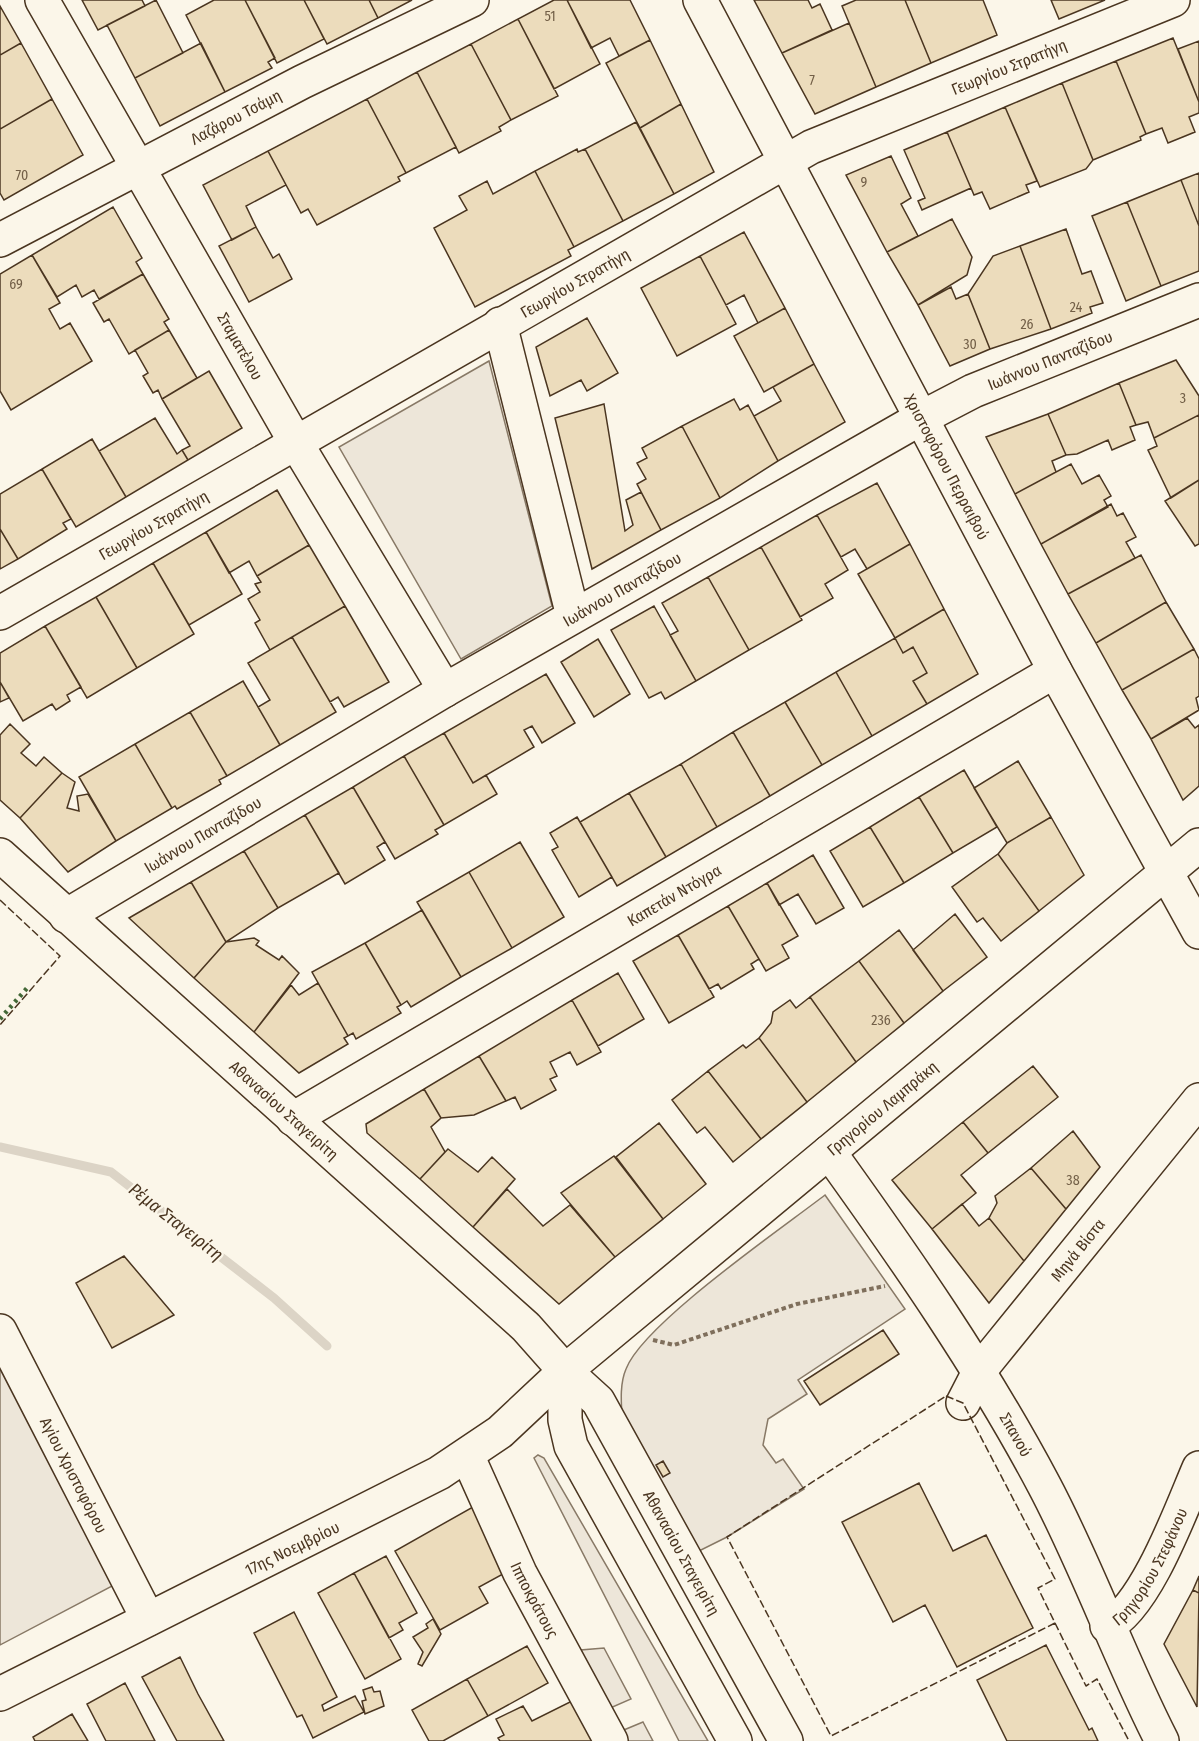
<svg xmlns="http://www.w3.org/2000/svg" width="1199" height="1741" font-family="'Fira Sans Condensed',sans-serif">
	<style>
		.green { fill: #ede6d9; stroke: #887966; stroke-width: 1.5 }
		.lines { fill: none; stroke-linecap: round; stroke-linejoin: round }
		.stream { stroke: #dcd4c6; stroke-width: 9 }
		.building { fill: #ecdcbc; stroke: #4a3520; stroke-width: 1.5 }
		.minor-casing { stroke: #4a3520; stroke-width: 36 }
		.major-casing { stroke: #4a3520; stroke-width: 36 }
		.path { stroke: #7f6f5c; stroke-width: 4; stroke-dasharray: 4.5 3; stroke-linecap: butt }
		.minor { stroke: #fbf6e9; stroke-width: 33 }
		.major { stroke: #fbf6e9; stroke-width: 33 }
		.hedge { stroke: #436837; stroke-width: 4.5; stroke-dasharray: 3 4.5; stroke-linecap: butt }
		.fence { stroke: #4a3520; stroke-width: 1.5; stroke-dasharray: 8 3; stroke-linecap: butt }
		.labels { text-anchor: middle; stroke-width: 4.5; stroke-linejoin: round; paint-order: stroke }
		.number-label { font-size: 14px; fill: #725f47 }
		.street-label { font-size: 16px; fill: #4a3520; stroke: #fbf6e9 }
		.water-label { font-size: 18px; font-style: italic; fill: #4a3520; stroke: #fbf6e9 }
	</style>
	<rect width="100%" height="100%" fill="#fbf6e9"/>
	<!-- green -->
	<path class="green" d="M489,361L552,606L461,659L339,447Z
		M825,1195L905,1309L798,1380L807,1394L768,1419L763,1445L776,1463L783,1459L804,1489L727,1537L695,1553L622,1415C621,1400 620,1383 626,1369C643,1324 781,1229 825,1195Z
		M0,1361L116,1584L0,1645Z
		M538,1455L544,1458L708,1741H679L534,1458Z
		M604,1648L631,1699L608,1709L581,1650Z
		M643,1722L653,1741H623L619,1732Z"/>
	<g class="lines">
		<!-- stream -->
		<path class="stream" d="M0,1147L111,1172L274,1298L327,1346"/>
	</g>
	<!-- building -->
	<path class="building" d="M82,0H142L145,6L98,30Z
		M156,0L183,53L135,78L107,25Z
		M214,0H245L275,58L268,62L272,68L225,92L186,15Z
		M245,0H304L324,39L277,63Z
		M304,0H369L378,18L327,44Z
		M369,0H412L378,18Z
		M554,0H567L600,64L554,89L518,19Z
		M567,0H630L650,40L619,56L610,38L591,48Z
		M754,0H808L812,8L820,4L832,30L782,53Z
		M856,0H905L931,63L876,87L842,6Z
		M905,0H983L997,35L931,63Z
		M1051,0H1105L1059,19Z
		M0,6L21,43L0,55Z
		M518,19L558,96L511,120L471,44Z
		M849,23L876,87L815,114L782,53Z
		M1173,38L1199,102V113L1189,117L1195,132L1168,143L1162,128L1146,134L1116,61Z
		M650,40L681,104L640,128L606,63Z
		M1199,41V102L1178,49Z
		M21,43L52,99L0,129V55Z
		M201,43L225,92L160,126L135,78Z
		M471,44L511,120L499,127L501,131L459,153L417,72Z
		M1116,61L1146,134L1140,137L1141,140L1093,160L1062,83Z
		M417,72L456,147L406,173L367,99Z
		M1062,83L1093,160L1086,169L1040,187L1005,107Z
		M52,99L83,155L4,200L0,193V129Z
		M367,99L406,173L398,177L400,181L317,225L308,209L301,213L268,151Z
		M681,104L714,172L674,194L640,128Z
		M1005,107L1037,181L1026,185L1029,192L990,209L982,192L974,195L947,132Z
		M636,122L674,194L623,221L585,149Z
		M947,132L971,188L922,210L918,201L925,198L904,150Z
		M577,149L578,152L585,149L623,221L574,247L535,171Z
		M268,151L286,185L246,206L256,227L232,240L203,185Z
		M891,156L911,198L901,204L918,236L887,252L846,175Z
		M535,171L574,247L568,250L571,256L475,307L434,228L467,210L459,196L487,181L493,194Z
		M1199,173V226L1181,180Z
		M1181,180L1199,226V271L1161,286L1127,202Z
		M1127,202L1161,286L1126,301L1092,216Z
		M113,207L142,258L136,262L143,274L99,299L94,290L82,297L76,285L57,297L32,255Z
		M952,219L972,257L967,275L918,305L887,252Z
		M256,227L273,258L279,254L292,279L249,302L219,246Z
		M1066,229L1082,274L1091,271L1103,303L1090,307L1092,313L1051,329L1020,246Z
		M744,232L785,308L758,323L744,295L726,305L700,256Z
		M1020,246L1051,329L990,349L968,294L993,256Z
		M32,255L60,303L49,309L60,329L70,323L92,361L11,410L0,391V274Z
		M700,256L736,324L677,356L641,288Z
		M143,274L169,319L164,322L169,330L129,354L109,319L104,322L93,303Z
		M951,287L956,299L968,294L990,349L950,366L918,305Z
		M785,308L814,364L764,392L734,336Z
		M587,318L618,373L587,391L581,380L550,396L536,347Z
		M169,330L197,378L162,399L158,390L153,393L143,376L148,373L135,350Z
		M1176,360L1199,396V415L1154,438L1148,422L1136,425L1119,383Z
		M814,364L845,422L778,461L754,416L781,401L773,387Z
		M209,371L242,428L188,460L182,450L190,446L162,399Z
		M1119,383L1136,425L1130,427L1135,440L1112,450L1108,440L1077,454L1066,455L1048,414Z
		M734,399L740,410L748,405L778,461L720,498L682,426Z
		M604,404L625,531L633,525L626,500L641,492L661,530L592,569L555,418Z
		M1048,414L1066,455L1052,461L1056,472L1015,494L986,437Z
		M1199,415V480L1171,498L1148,450L1157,446L1154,438Z
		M155,418L177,454L182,450L188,460L126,497L99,451Z
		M682,426L720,498L661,530L637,484L646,479L637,463L647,458L642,448Z
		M92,439L126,497L76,527L42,469Z
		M1071,464L1082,484L1099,475L1111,496L1104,500L1108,507L1041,544L1015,494Z
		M42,469L71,519L63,523L67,529L18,559L0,529V494Z
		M1199,480V544L1195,546L1165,501Z
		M877,483L910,544L867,569L855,549L841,557L817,515Z
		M277,490L309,545L257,576L249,561L229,573L206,532Z
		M1111,504L1117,516L1123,513L1136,537L1126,542L1135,558L1068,594L1041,544Z
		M817,515L848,570L825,584L833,598L800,617L761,547Z
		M0,529L18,559L0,569Z
		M206,532L242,594L189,625L153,563Z
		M910,544L944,609L895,638L858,574Z
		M309,545L345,606L270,650L255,623L260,620L248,599L260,592L255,584L261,582L257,576Z
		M761,547L802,620L749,650L708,577Z
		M1141,555L1166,602L1096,643L1068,594Z
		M153,563L194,634L137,668L96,597Z
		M708,577L749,650L696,681L670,635L678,631L662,603Z
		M96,597L137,668L87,698L45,626Z
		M1166,602L1194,649L1122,690L1096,643Z
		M345,606L389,682L344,707L338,697L330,702L292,637Z
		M654,606L696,681L665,699L661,692L649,698L611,630Z
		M944,609L978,674L927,704L913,681L927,673L913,647L903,653L895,638Z
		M45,626L81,687L67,695L70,701L56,710L52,704L23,721L0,682V653Z
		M292,637L336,712L280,745L258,707L270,700L248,663Z
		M895,638L903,653L913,647L927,673L913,681L927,704L872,736L836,672Z
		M598,639L630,694L594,717L561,662Z
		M1194,649L1199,659V696L1196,698L1199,710L1151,739L1122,690Z
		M836,672L872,736L822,765L785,702Z
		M546,674L575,723L542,743L532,726L524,730L534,747L473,783L444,733Z
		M243,681L280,745L227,776L190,712Z
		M0,682L9,698L0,702Z
		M785,702L822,765L770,796L733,732Z
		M190,712L227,776L219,780L221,784L177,809L175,806L172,808L135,744Z
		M1187,718L1195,728L1199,725V786L1183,800L1151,739Z
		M10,724L30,744L21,753L36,766L44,757L62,773L20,818L0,800V735Z
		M733,732L770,796L717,827L681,764Z
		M444,733L473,783L486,775L497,794L444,825L404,756Z
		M135,744L172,808L116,841L79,777Z
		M404,756L444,825L435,830L438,834L395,859L353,787Z
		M1018,761L1051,817L1007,843L974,788Z
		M681,764L717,827L666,857L629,793Z
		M964,770L997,827L953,853L919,797Z
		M62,773L75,782L67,808L79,811L77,796L88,794L116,841L68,872L20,818Z
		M353,787L385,842L377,847L385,860L345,884L305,815Z
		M629,793L666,857L617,886L580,822Z
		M919,797L953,853L904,883L870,827Z
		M305,815L339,873L278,908L244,851Z
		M577,817L612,877L579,897L552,850L558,847L550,833Z
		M1051,817L1084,875L1039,911L998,854L1007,843Z
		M870,827L904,883L863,907L830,851Z
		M520,842L564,917L512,948L469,872Z
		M244,851L278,908L226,942L191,882Z
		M998,854L1039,911L1001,941L983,918L977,922L952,887Z
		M813,855L844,908L816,924L798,894L779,905L767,883Z
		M469,872L512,948L461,977L417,902Z
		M191,882L226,942L194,978L129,918Z
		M767,883L798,936L782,945L789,958L766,971L728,906Z
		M728,906L759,959L751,964L754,969L721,989L718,984L709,989L678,935Z
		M422,910L461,977L411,1007L407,1001L401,1005L365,943Z
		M955,914L987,957L943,991L913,950Z
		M899,930L943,991L904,1023L859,961Z
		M678,935L714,997L669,1023L633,961Z
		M254,938L259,941L256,945L279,960L282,956L299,973L254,1032L194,978L226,942Z
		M365,943L401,1005L397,1007L401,1013L356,1039L353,1033L348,1036L312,972Z
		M859,961L904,1023L856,1062L810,997Z
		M618,973L644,1019L598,1046L572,1000Z
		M318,983L348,1036L344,1038L348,1044L299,1073L254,1032L291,985L299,995Z
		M810,997L856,1062L807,1102L759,1038L771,1023L773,1012L790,1000L796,1008Z
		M572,1000L601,1052L577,1065L570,1052L550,1062L557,1076L550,1079L556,1090L521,1109L515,1097L506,1101L479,1056Z
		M759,1038L807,1102L761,1139L708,1071L743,1045L746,1048Z
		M479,1056L506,1101L474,1115L441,1118L424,1089Z
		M1033,1066L1058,1097L988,1153L963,1122Z
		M708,1071L761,1139L733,1162L705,1127L697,1133L672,1100Z
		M424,1089L441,1118L431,1127L445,1152L420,1179L367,1133L366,1124Z
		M963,1122L988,1153L961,1175L976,1193L932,1229L892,1180Z
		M659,1123L706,1184L663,1219L616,1157Z
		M1073,1131L1100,1167L1066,1209L1031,1168Z
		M448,1149L478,1172L492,1157L515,1179L473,1227L420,1179Z
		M614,1156L663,1219L615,1257L561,1193Z
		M1031,1168L1066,1209L1024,1261L989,1218L997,1203L995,1196Z
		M507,1189L543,1226L570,1205L615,1257L559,1304L473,1227Z
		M962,1204L979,1226L989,1218L1024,1261L989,1303L932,1229Z
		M124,1256L174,1315L112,1348L76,1283Z
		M883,1330L899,1354L820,1405L804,1381Z
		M663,1461L670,1473L663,1477L656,1465Z
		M919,1483L953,1551L986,1535L1033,1628L957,1667L925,1605L893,1622L842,1522Z
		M480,1503L514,1568L479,1587L488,1603L440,1630L395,1551Z
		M386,1556L417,1613L399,1623L403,1630L389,1638L354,1573Z
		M354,1573L401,1659L365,1679L318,1593Z
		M1199,1576V1593L1193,1590Z
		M1193,1590L1199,1593L1197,1707L1164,1644Z
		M294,1612L337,1697L322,1705L324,1711L355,1696L364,1712L313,1738L302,1715L297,1717L254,1633Z
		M433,1619L441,1634L422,1666L418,1664L423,1652L413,1637L428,1628L426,1624Z
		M1046,1645L1089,1730L1092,1728L1098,1741H1007L977,1680Z
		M527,1646L548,1683L488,1716L467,1679Z
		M180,1657L198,1694L224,1741H177L142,1677Z
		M467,1679L488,1716L443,1741H429L412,1710Z
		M125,1683L155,1741H106L87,1704Z
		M372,1687L374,1692L380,1691L384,1706L365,1714L362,1701L366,1700L363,1690Z
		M574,1700L595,1741H500L498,1738L504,1735L496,1719L523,1706L532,1721Z
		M72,1714L88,1741H35L33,1737Z"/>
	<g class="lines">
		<defs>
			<g id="minor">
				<path id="s1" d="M42,0L296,443L445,690"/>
				<path id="s2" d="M700,0L1055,671L1199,932"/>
				<path id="s3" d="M0,240L302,82L472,0"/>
				<path d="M500,324L573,616"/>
				<path id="s4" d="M0,613L811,147L1173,0"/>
				<path id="s5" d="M0,855L526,1327L565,1371L500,1432L439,1473L0,1694"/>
				<path id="s6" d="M66,916L445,690L923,417L973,391L1199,300"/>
				<path id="s7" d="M293,1119L1055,671"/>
				<path id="s8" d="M829,1152C906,1259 982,1368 1044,1485C1088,1568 1119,1657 1162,1741"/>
				<path id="s9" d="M0,1331L148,1619"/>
				<path id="s10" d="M963,1403L980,1370L1199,1100"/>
				<path id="s11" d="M467,1455L520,1573L611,1741"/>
				<path id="s12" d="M1107,1626C1146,1608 1182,1507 1199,1468"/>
			</g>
			<g id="major">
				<path id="s13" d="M565,1371L1199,845"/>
				<path id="s14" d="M565,1371L598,1401L786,1741"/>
				<path d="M565,1371V1420L571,1446L735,1741"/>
			</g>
		</defs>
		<!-- minor casing -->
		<use href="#minor" class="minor-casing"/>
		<!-- major casing -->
		<use href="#major" class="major-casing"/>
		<!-- path -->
		<path class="path" d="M653,1340L674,1345L797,1304L885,1286"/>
		<!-- minor -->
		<use href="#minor" class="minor"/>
		<!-- major -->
		<use href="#major" class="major"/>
		<!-- hedge -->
		<path class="hedge" d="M0,1019L28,987"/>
		<!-- fence -->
		<path class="fence" d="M0,900L60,956L0,1025
			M946,1396L963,1403L1055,1579L1038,1588L1055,1623L831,1736L727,1537Z
			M1055,1623L1086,1686L1097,1679L1129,1741"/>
	</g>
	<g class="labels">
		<!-- number labels -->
		<g class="number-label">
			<text x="550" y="21">51</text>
			<text x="812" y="85">7</text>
			<text x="22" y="180">70</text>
			<text x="864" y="187">9</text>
			<text x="16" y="289">69</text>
			<text x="1076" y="312">24</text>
			<text x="1027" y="329">26</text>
			<text x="970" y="349">30</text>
			<text x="1183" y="403">3</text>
			<text x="881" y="1025">236</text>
			<text x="1073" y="1185">38</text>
		</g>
		<!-- street labels -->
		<g class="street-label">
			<text dy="6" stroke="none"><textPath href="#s4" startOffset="1149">Γεωργίου Στρατήγη</textPath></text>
			<text dy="6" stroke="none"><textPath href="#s3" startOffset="266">Λαζάρου Τσάμη</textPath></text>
			<text dy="6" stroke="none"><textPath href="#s4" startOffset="663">Γεωργίου Στρατήγη</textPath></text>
			<text dy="6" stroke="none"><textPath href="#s1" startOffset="399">Σταματέλου</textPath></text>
			<text dy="6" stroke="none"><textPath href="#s6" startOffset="1131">Ιωάννου Πανταζίδου</textPath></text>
			<text dy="6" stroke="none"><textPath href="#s2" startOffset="528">Χριστοφόρου Περραιβού</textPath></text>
			<text dy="6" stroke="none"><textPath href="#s4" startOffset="177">Γεωργίου Στρατήγη</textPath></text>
			<text dy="6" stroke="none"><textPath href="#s6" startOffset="645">Ιωάννου Πανταζίδου</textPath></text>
			<text dy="6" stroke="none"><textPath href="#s6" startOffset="159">Ιωάννου Πανταζίδου</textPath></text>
			<text dy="6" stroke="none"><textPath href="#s7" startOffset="442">Καπετάν Ντόγρα</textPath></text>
			<text dy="6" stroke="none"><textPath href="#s13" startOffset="412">Γρηγορίου Λαμπράκη</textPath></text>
			<text dy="6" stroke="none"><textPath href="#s5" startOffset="382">Αθανασίου Σταγειρίτη</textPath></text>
			<text dy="6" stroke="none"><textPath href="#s10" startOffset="192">Μηνά Βίστα</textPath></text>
			<text dy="6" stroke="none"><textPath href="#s8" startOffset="339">Σπανού</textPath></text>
			<text dy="6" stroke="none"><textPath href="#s9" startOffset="162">Αγίου Χριστοφόρου</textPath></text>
			<text transform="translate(292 1548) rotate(-26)" y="6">17ης Νοεμβρίου</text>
			<text dy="6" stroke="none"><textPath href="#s14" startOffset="218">Αθανασίου Σταγειρίτη</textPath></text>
			<text dy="6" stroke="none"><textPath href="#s12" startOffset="75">Γρηγορίου Στεφάνου</textPath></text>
			<text dy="6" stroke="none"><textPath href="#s11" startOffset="160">Ιπποκράτους</textPath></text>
		</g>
		<!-- water labels -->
		<g class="water-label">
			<text transform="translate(176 1222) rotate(38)" y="6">Ρέμα Σταγειρίτη</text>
		</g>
	</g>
</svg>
